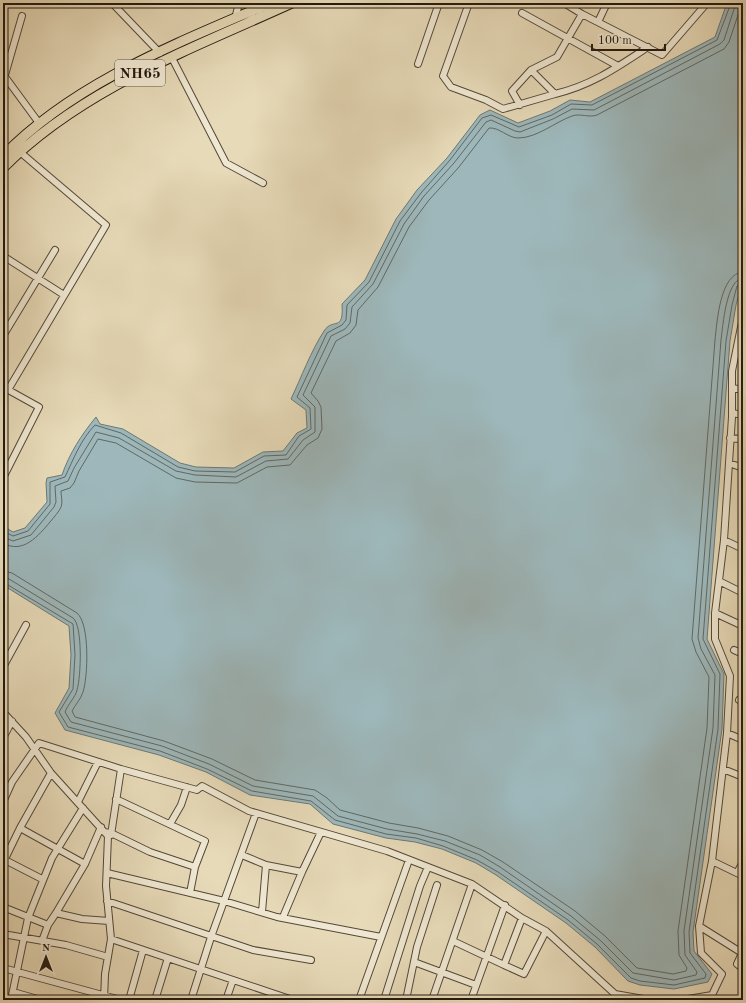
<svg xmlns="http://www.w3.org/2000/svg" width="746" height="1003" font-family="'Old Standard TT',serif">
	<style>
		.water { fill: #9db7ba; stroke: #6c7876 }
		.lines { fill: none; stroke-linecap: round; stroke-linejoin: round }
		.shore { stroke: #606864; stroke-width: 1 }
		.minor-casing { stroke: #534939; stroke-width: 8 }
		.highway-casing { stroke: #22190f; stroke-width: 11 }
		.minor { stroke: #efe7d1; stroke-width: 6 }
		.highway { stroke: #e7dab8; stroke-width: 9 }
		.labels { text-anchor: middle; stroke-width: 3; stroke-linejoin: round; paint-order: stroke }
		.shield { fill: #efe7d1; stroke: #605749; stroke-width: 1 }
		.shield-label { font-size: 15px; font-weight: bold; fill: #22190f }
	</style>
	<rect width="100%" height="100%" fill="#e7dab8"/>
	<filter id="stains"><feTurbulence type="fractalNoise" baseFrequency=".005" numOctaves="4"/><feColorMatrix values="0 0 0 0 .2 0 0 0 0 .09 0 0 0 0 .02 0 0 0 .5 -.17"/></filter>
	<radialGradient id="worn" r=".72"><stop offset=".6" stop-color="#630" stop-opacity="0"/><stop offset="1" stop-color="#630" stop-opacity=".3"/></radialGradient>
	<!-- water -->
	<path class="water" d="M727,3H743V281L736,305L730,341L707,639L724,674L722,729L693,932L694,951L712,974L708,982L674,989L640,985L628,981L595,947L566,923L496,875L476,863L442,849L415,842L386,838L333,824L310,804L250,795L206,772L159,755L65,730L55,713L69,688L71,655L69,626L3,585V526L13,532L25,528L47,502L46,483L47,478L62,475C69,454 82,434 96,417L100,424L123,429L180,463L196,467L234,468L263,452L283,451L297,433L307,428L306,410L291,399C301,378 311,351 324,331C333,317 344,333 342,304L365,280L396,219L417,190L447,158L480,115L490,110L518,123L550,111L570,100L590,102L715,37Z"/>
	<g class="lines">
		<!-- shore -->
		<path class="shore" d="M3,531L13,536L28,531L50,504V482L65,477C73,460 81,439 95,425L121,433L178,467L195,471L235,472L264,456L286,455L299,436L311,429L310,408L297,397L327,333L342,325L346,320L347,305L369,282L400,221L421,193L450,160L482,118L491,115L519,127L552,115L571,104L592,105L717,40L731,3
			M3,537L13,541L31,535L54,507L56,502L55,486L68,481L74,468L96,432L119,438L176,471L195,475L236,477L266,461L288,459L303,440L315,432V407L303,395L331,336L345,329L350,323L352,307L373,284L404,224L424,196L454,163L486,122L491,120L515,131L520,132L553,119L572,109L594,110L720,44L724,40L736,3
			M3,543C23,555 39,535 50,522C54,517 59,512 61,507C63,502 61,496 61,491L70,488L74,483L79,471L98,439L116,443L176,478L195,482L237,483L267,467L290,465L307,445L318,438L322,429L321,407L318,401L311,393L336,341L350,333L356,325L358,310L378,287L409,227L429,200L459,167L489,128C499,127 508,138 518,138C537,138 555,122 572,116C580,113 589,118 597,115L724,49L729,42L742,3
			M3,571L12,573L77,613C90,624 88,677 83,692C81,699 75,705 72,711L75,717L164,741L212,759L255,780L315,790L327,798L340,810L389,823L418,828L448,836L482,850L503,862L575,911L605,936L637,968L673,974L686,971L687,968L679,955L678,931L707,728L709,677L696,652L692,639L715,340C717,322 720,273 743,272
			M3,577L9,579L73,618C83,626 81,677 77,690C75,698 68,704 65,712L71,722L162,746L209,764L253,786L313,796L338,816L387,829L417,834L445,841L480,855L500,867L571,916L601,941L633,973L674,980L696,975L697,972L685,955L684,931L713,728L715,675L701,649L698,638L721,340C723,326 726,279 743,278
			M3,582L73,624L75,655L73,689L59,712L68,727L160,751L207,769L252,791L311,801L335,820L386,834L416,838L443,846L477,860L498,872L568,920L597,944L631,978L640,981L674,985L705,978L706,974L690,953L689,932L718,729L720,674L703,639L726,341L732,305L737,286L743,283"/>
		<defs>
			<path id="minor" d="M112,3L160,53
				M469,3L443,76L451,87L486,100L503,109L555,94
				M564,3L582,14
				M522,13L618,66
				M235,19L239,3
				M598,22L607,3
				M648,47C616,68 592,85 555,94L531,70L557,57L582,14L662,55L707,3
				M172,58L226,163L263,183
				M418,64L439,3
				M3,74L39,123
				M5,75L22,16
				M520,105L512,91L531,70
				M3,256L64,295
				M3,336L55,250
				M3,387L39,407L3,478
				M732,388L743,390
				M8,390L106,225L20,152
				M732,413L743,415
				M730,438L743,439
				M729,463L743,468
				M724,540L732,417V371L743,317
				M719,581L743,593
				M715,613L743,626
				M734,650L743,654
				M3,667L26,625
				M739,700L743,702
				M3,712L26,737L51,773L108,836L106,886L111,939L105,974L104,1000
				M727,733L730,676L715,639V613L724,540L743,549
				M3,738L12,721
				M723,769L743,777
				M116,799L205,841L195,867L190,893
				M3,802L12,782L39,743L121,769L197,790L202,786L249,811L387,851L472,884L522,918L546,931L615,994L649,1000
				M78,802L98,762
				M170,824L181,805L187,787
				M20,828L85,864L101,827
				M104,832L111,833L150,852L195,867
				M111,835L121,769
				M242,855L266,865L262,912
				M5,860L42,879
				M712,861L727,733L743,740
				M3,863L20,828L51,773
				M266,865L302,872
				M107,873L224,901L277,917L381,937
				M737,873L743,862
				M107,901L253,950L311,960
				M3,907L48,925L56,913L82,919L109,921
				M56,913L85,864
				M283,917L302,872L321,832
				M699,926L742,953
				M3,934L66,945L108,957
				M111,939L293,1000
				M42,941L48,925
				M453,941L504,965L522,918
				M743,951L737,964L743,969
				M414,962L476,985
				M504,965L524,974L546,931
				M3,968L121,1000
				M13,992L41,1000
				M11,1000L28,918L52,858L83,808
				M129,1000L143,950
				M155,1000L168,958
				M191,1000L211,937L256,813
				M226,1000L233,980
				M359,1000L409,860
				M384,1000L420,886L428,867
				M406,1000L417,947L437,885
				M432,1000L472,884
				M471,1000L505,905
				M682,1000L712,995L722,974L701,953L699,926L712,861L743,876"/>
			<path id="highway" d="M3,156C75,82 178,43 270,3
				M3,168C81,89 193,48 292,3"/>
		</defs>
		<!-- minor casing -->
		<use href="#minor" class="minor-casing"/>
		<!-- highway casing -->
		<use href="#highway" class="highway-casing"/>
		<!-- minor -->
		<use href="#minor" class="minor"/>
		<!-- highway -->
		<use href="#highway" class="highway"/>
	</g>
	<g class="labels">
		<!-- shield labels -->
		<rect class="shield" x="115" y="60" width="50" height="26" rx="3"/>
		<g class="shield-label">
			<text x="140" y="78">NH65</text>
		</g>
	</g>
	<!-- margin -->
	<rect width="746" height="1003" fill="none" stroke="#e7dab8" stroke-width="16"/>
	<rect x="4" y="4" width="738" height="995" fill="none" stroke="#22190f" stroke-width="2"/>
	<rect x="8" y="8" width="730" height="987" fill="none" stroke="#22190f"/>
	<!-- north arrow -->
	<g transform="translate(46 957)" stroke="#efe7d1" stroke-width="3" paint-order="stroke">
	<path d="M0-3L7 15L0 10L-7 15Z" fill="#22190f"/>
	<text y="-6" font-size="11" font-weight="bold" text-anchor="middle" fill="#22190f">N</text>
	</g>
	<!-- scale -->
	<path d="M592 44v6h73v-6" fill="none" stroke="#22190f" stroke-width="2"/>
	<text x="598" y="44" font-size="12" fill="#22190f" stroke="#efe7d1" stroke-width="3" paint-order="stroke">100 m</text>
	<rect width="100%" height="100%" filter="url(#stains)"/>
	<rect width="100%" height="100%" fill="url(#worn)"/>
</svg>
